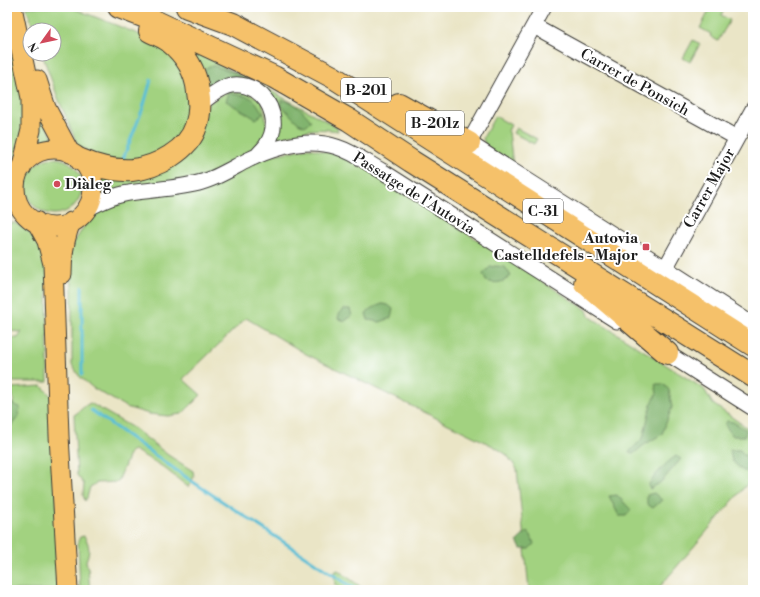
<svg xmlns="http://www.w3.org/2000/svg" width="760" height="597" font-family="'Libre Bodoni',serif">
	<style>
		.green { fill: #a2d280; stroke: #5f774e }
		.forest { fill: #81b46e; stroke: #4e6845 }
		.lines { fill: none; stroke-linecap: round; stroke-linejoin: round }
		.stream { stroke: #5abfd7; stroke-width: 3 }
		.minor-casing { stroke: #3b3a36; stroke-width: 17 }
		.major-casing { stroke: #3b3a36; stroke-width: 21 }
		.highway-casing { stroke: #3b3a36; stroke-width: 24 }
		.minor { stroke: #fff; stroke-width: 15 }
		.major { stroke: #f5c16b; stroke-width: 19 }
		.highway { stroke: #f5c16b; stroke-width: 22 }
		.poi-dot { fill: #d1495b; stroke: #fff; stroke-width: 1.5 }
		.labels { text-anchor: middle; stroke-width: 4; stroke-linejoin: round; paint-order: stroke }
		.shield { fill: #fff; stroke: #606060; stroke-width: 1 }
		.shield-label { font-size: 14px; font-weight: bold; fill: #1c1c1c }
		.street-label { font-size: 15px; fill: #1c1c1c; stroke: #fff }
		.poi-label { font-size: 15px; font-weight: bold; fill: #1c1c1c; stroke: #fff; text-anchor: start }
	</style>
	<rect width="100%" height="100%" fill="#fff"/>
	<filter id="ink" filterUnits="userSpaceOnUse"><feTurbulence type="fractalNoise" baseFrequency=".025" numOctaves="2"/><feDisplacementMap in="SourceGraphic" scale="8" xChannelSelector="R" yChannelSelector="G"/><feConvolveMatrix kernelMatrix="1 2 1 2 8 2 1 2 1" color-interpolation-filters="sRGB"/></filter>
	<filter id="wash" filterUnits="userSpaceOnUse"><feTurbulence type="fractalNoise" baseFrequency=".012" numOctaves="4" result="noise"/><feDisplacementMap in="SourceGraphic" scale="16" xChannelSelector="R" yChannelSelector="G"/><feGaussianBlur stdDeviation="0.9" result="paint"/><feColorMatrix in="noise" values="0 0 0 0 0 0 0 0 0 0 0 0 0 0 0 0 0 1.4 0 .05"/><feComposite in="paint" operator="in"/></filter>
	<g filter="url(#wash)">
		<rect width="100%" height="100%" fill="#eae5c6"/>
		<!-- green -->
		<path class="green" d="M7,7L26,119L16,155L7,176Z
			M26,7H70L164,44L186,68L196,108L169,154L110,163L78,146L58,98L42,54H54V30H34Z
			M711,7H726L721,15L730,20L718,41L710,36L711,34L700,28Z
			M167,37L271,91L337,127L338,131C312,127 296,131 273,143L262,89L209,92Z
			M693,40L700,44L690,62L683,58Z
			M235,87L262,100L268,131L251,152L206,176L99,196C103,189 102,183 100,175L145,171L210,102Z
			M38,111L54,139H48L36,144Z
			M495,116L511,125L508,131L509,132L513,166L486,149L483,138Z
			M516,128L537,139L534,144L513,133Z
			M309,148L346,156L587,310L589,316L704,389L713,404L753,432V477L657,590H529L517,469L507,455L495,447L306,354L246,318L183,379L201,395L182,414L168,416L149,414L126,407L93,388L79,376L72,365V286L69,254L73,244L87,222L104,207L272,155Z
			M26 186a28 28 0 1 1 56 0a28 28 0 1 1-56 0Z
			M7,223H15L25,229L36,238L47,263L48,382H10L7,364V338H18L22,332L7,331Z
			M42,386L53,398L60,590H7L8,403H14L11,388Z
			M90,403L135,429L168,455L193,471L194,477L188,487L163,467L134,450L130,452L118,482L97,483L90,487L87,498L85,501L83,495L84,484L77,475L74,415C80,412 83,406 90,403Z
			M84,536C90,545 90,551 86,561L88,568L90,590H80L78,541L80,537Z
			M338,570L365,590H341L335,585L334,572Z"/>
		<!-- forest -->
		<path class="forest" d="M209,66H215L236,73L241,78L213,85L204,81L202,71Z
			M229,93C250,98 252,93 263,114L256,119L226,101Z
			M281,100C293,101 304,111 311,121L305,126L298,123L281,105Z
			M496,266L505,267L511,276C503,283 496,284 486,281L483,274L490,267Z
			M382,304L388,305L393,309L391,318L380,322L368,320L366,313L372,308Z
			M344,309H350L352,316L345,321L338,319L339,314Z
			M655,384H664L669,390L672,407L662,434L644,445L633,454L629,452L643,438L651,405L657,393Z
			M12,404L20,407L19,416L7,431V409Z
			M727,421L733,422L746,430L745,436H733L725,425Z
			M730,450H740L747,458L753,461V472L743,471L732,461Z
			M676,456L681,459L661,482L650,489L649,484C657,473 664,464 676,456Z
			M654,493L662,500L653,508L647,504V495Z
			M617,495L631,510L626,516H619L609,496Z
			M527,532L531,535L534,544L529,549H521L517,541Z"/>
		<g class="lines">
			<!-- stream -->
			<path class="stream" d="M123,159L143,108L151,80
				M82,287V374
				M91,410L190,480L356,590"/>
		</g>
	</g>
	<g filter="url(#ink)">
		<g class="lines">
			<defs>
				<path id="minor" d="M544,7L469,143C564,204 659,263 753,325
					M534,26L737,138
					M200,104C209,97 218,89 228,86C238,83 246,85 255,90C273,102 279,125 267,144C265,148 260,152 257,156
					M87,209C100,202 114,195 129,193C153,189 178,189 202,182C217,178 234,167 248,160C275,147 307,137 337,147C353,152 368,163 382,171L617,321
					M666,267L753,109
					M659,348L753,408"/>
				<path id="major" d="M12,7L31,98V130L22,167
					M37,80L46,108L70,153
					M15 188a39 39 0 1 1 78 0a39 39 0 1 1-78 0Z
					M36,221L47,241L53,264L59,436L68,590
					M62,274C62,255 64,239 71,222"/>
				<path id="highway" d="M119,7L148,18L274,77L349,120L411,161L753,376
					M187,7L233,24L333,77L753,345
					M399,104L469,143
					M81,160C97,167 114,171 132,170C156,168 189,150 196,126C200,115 200,103 198,92C196,71 185,54 169,41C164,37 156,34 150,31
					M585,283L667,353"/>
			</defs>
			<!-- minor casing -->
			<use href="#minor" class="minor-casing"/>
			<!-- major casing -->
			<use href="#major" class="major-casing"/>
			<!-- highway casing -->
			<use href="#highway" class="highway-casing"/>
			<!-- minor -->
			<use href="#minor" class="minor"/>
			<!-- major -->
			<use href="#major" class="major"/>
			<!-- highway -->
			<use href="#highway" class="highway"/>
		</g>
	</g>
	<!-- markers -->
	<g class="poi-dot">
		<circle cx="57" cy="184" r="4"/>
		<rect x="642" y="243" width="8" height="8" rx="2"/>
	</g>
	<g class="labels">
		<!-- shield labels -->
		<g class="shield">
			<rect x="341" y="78" width="50" height="24" rx="3"/>
			<rect x="406" y="111" width="58" height="24" rx="3"/>
			<rect x="523" y="199" width="40" height="24" rx="3"/>
		</g>
		<g class="shield-label">
			<text x="366" y="95">B-201</text>
			<text x="435" y="128">B-201z</text>
			<text x="543" y="216">C-31</text>
		</g>
		<!-- street labels -->
		<g class="street-label">
			<text transform="translate(635 82) rotate(29)" y="5">Carrer de Ponsich</text>
			<text transform="translate(709 188) rotate(-61)" y="5">Carrer Major</text>
			<text transform="translate(414 193) rotate(32)" y="5">Passatge de l'Autovia</text>
		</g>
		<!-- poi labels -->
		<g class="poi-label">
			<text x="65" y="189">Diàleg</text>
			<text x="638" y="243" text-anchor="end">Autovia<tspan x="638" dy="17">Castelldefels - Major</tspan></text>
		</g>
	</g>
	<!-- margin -->
	<rect width="760" height="597" fill="none" stroke="#fff" stroke-width="24"/>
	<!-- north arrow -->
	<g transform="translate(42 42) rotate(237)"><circle r="19" fill="#ffffff" stroke="#a4a4a4"/>
	<path d="M0-3L7 15L0 10L-7 15Z" fill="#d1495b"/>
	<text y="-6" font-size="11" font-weight="bold" text-anchor="middle" fill="#1c1c1c">N</text>
	</g>
</svg>
